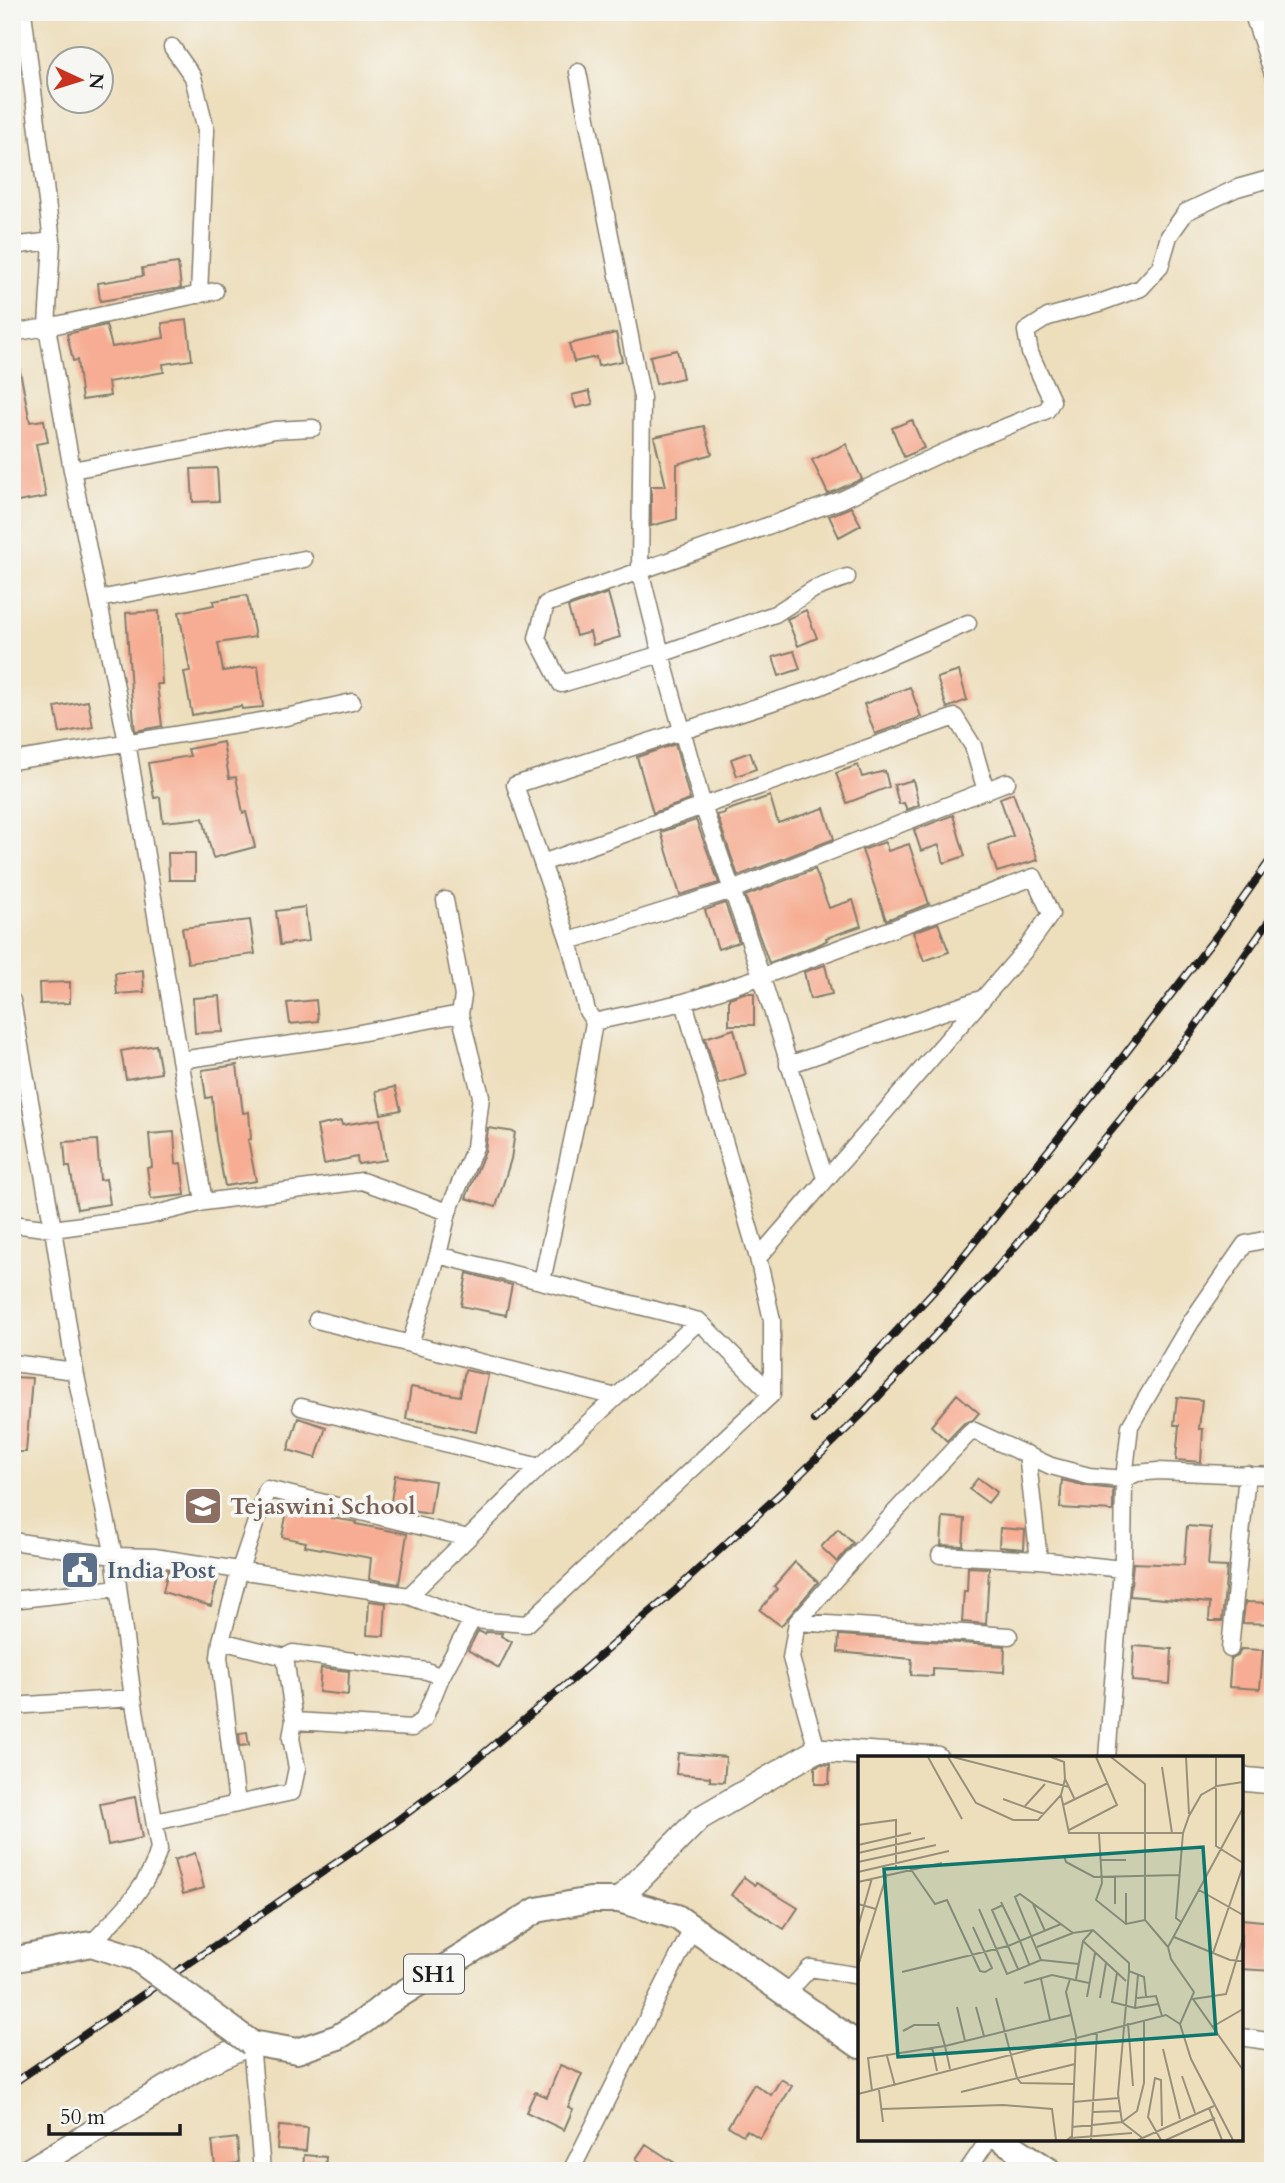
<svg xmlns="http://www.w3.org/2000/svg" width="1285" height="2183" font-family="Cardo,serif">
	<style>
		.building { fill: #f6ad93 }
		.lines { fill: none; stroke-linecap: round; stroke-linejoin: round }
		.street-casing { stroke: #847d6c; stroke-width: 19 }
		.secondary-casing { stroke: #847d6c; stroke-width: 26 }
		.primary-casing { stroke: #847d6c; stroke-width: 28 }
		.street { stroke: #fff; stroke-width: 16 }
		.secondary { stroke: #fff; stroke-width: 23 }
		.primary { stroke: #fff; stroke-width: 24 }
		.rail-casing { stroke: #1c1c1c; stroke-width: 8 }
		.rail { stroke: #f6f6f2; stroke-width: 5; stroke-dasharray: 16; stroke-linecap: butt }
		.primary-bridge-casing { stroke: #847d6c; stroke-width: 28; stroke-linecap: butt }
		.primary-bridge { stroke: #fff; stroke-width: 24 }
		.labels { text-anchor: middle; stroke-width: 7; stroke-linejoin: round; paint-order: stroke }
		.shield { fill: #f6f6f2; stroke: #5d5d5c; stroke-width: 2 }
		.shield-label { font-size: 23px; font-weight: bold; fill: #1c1c1c }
		.education-label { font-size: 24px; font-weight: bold; fill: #785e54; stroke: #f6f6f2; text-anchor: start }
		.service-label { font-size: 24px; font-weight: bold; fill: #4e5e75; stroke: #f6f6f2; text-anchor: start }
		.inset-road { fill: none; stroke: #99907c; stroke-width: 2 }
		.view { fill: #0f766e; fill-opacity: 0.15; stroke: #0f766e; stroke-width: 3.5 }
		.inset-edge { fill: none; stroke: #1c1c1c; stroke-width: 3.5 }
	</style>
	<rect width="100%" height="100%" fill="#f6f6f2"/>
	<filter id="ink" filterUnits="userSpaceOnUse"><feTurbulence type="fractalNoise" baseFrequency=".0143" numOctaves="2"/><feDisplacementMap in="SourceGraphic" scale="14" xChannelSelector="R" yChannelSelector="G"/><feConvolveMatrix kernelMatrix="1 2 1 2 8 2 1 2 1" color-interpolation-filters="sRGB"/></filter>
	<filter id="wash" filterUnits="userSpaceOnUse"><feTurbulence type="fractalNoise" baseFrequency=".00686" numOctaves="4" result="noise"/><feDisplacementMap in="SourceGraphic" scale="28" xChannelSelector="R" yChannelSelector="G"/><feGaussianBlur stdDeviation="1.57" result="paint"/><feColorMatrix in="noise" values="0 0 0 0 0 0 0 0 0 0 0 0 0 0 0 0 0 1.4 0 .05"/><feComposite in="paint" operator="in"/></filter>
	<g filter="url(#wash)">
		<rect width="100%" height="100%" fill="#eddebc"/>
		<g id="blocks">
			<!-- building -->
			<path class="building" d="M178,263L181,288L100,301L98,283L143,276L142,268Z
				M187,320L192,360L163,364L164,372L108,382L110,396L82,400L77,360L73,361L67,334L106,325L112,347L164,338L162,323Z
				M616,333L622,361L598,366L596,357L574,362L569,344Z
				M677,350L683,378L656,384L650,356Z
				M19,366L30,422L44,420L48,442L36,444L46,497L12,503V367Z
				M589,391L593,404L576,408L572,395Z
				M912,420L924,448L904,457L892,428Z
				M704,426L712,454L677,464V519L651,526V486H666L654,437Z
				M846,444L862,479L828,494L812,460Z
				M217,468L219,501L193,502L191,469Z
				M851,507L861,525L839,537L829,516Z
				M608,593L620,637L593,645L590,632L576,636L568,607Z
				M247,595L255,637L218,643L223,671L258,666L263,707L242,709L241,706L192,715L184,672L190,671L179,612L214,605L213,601Z
				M806,610L817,638L798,646L787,619Z
				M159,611L162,684H157L162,726L135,731L131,690L126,613Z
				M794,651L800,669L779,676L773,657Z
				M959,671L967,700L947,708L937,678Z
				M910,687L921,717L875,734L864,704Z
				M88,701L93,727L60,733L55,707Z
				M223,742L229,778L236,777L243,813L246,812L255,847L213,858L203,818L163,822L160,797L154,798L148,763L190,756L188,749Z
				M675,744L690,800L653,813L637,757Z
				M750,752L756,769L737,776L731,759Z
				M858,765L862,777L885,771L889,787L847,803L836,773Z
				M913,780L919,805L907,810L904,803L899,804L894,785Z
				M1013,793L1038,860L997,872L988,845L1013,836L1000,798Z
				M770,796L778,823L824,808L834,839L738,876L717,815L725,813V811Z
				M953,815L965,856L944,863L939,845L921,851L914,830Z
				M696,820L719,883L680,895L661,832Z
				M885,842L888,851L909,844L929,904L886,920L862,850Z
				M168,853H195V880H169Z
				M815,869L829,908L853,900L861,926L826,938L827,940L820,944L769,963L745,896Z
				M725,903L739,942L718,949L705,910Z
				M305,907L309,941L280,945L276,911Z
				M250,920L255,954L188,963L182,928Z
				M938,923L949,952L924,961L913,932Z
				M825,965L832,994L810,999L804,972Z
				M143,970L144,992L117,994L115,973Z
				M70,982V1003L40,1004L39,983Z
				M744,993H754V1025H729V998Z
				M220,996L223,1032L195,1033L193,998Z
				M316,1000L318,1021L290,1024L287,1003Z
				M734,1029L746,1075L719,1084L705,1038Z
				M156,1045L161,1073L126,1079L121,1051Z
				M237,1065L243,1113L249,1112L251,1139L248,1140L256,1181L225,1186L216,1140L212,1097L206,1098L202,1070Z
				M395,1087L401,1110L381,1114L376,1091Z
				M380,1119L386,1160L358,1164L357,1157L324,1164L317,1126L341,1121L342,1125Z
				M488,1128L515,1132L511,1159L496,1207L466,1198L485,1151Z
				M174,1132L176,1164L181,1163L185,1195L151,1199L147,1168L152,1167L149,1134Z
				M97,1140L100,1180L106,1179L110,1204L77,1209L70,1167H66L64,1142Z
				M467,1273L512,1285L506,1315L461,1306Z
				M465,1370L488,1375L476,1432L430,1422L406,1419L411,1387L460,1396Z
				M12,1377L32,1378L26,1452H12Z
				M957,1394L979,1413L973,1420L964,1423L947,1441L931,1426Z
				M1177,1397L1202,1400L1199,1429H1203L1201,1462L1176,1460L1179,1425H1174Z
				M298,1418L326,1427L316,1458L288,1450Z
				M395,1475L435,1481L430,1514L410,1511V1513L390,1508Z
				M978,1478L997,1492L988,1503L969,1489Z
				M1062,1480L1087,1486L1113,1489V1511L1060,1508Z
				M288,1506L331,1516V1518L357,1522L356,1524L407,1534L399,1584L369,1579L371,1558L305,1546L306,1542L282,1537Z
				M943,1517L965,1519L963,1546L941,1545Z
				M1187,1526L1211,1528L1208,1566L1227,1567L1222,1621H1209L1210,1603L1130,1596L1133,1563L1184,1565Z
				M1000,1528L1025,1530L1024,1549L999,1547Z
				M838,1529L853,1543L837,1562L821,1547Z
				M795,1562L818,1582L781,1626L760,1610L777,1589L774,1586Z
				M968,1567L989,1568L986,1624L962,1622L964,1591H967Z
				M168,1570L218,1578L211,1606L163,1592Z
				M369,1601L386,1603L384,1636L367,1635Z
				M1245,1602L1273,1603V1624L1243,1623Z
				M478,1631L485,1634L486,1632L502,1633L501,1636L512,1642L499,1668L468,1650Z
				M839,1635L1005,1646L1004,1672L933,1668V1676L911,1675L912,1659L838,1652Z
				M1134,1646L1172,1649L1170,1684L1132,1681Z
				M1241,1649L1263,1650L1260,1689L1229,1687L1231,1659L1238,1656Z
				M321,1668L349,1671L348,1695L319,1692Z
				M247,1732L249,1745L240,1746L239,1733Z
				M678,1753L726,1757L724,1782L710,1781V1777L676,1774Z
				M820,1764L830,1765L829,1784H815V1767Z
				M135,1797L142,1838L108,1845L100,1804Z
				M195,1853L204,1888L183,1894L174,1860Z
				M744,1877L755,1885L756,1883L772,1892L798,1908L784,1929L731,1895Z
				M1241,1919L1273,1922V1971L1241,1969Z
				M560,2065L582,2074L568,2107L573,2109L564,2130L526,2112L535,2092L547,2097Z
				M781,2079L792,2086L760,2138L747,2130L743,2135L728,2126L754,2084L771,2095Z
				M279,2126L308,2128L306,2151L277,2149Z
				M237,2138L239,2163L215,2166L212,2141Z
				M646,2144L687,2171H655L636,2159Z
				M304,2155L326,2157L325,2171H303Z"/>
		</g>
	</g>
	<g filter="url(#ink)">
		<use href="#blocks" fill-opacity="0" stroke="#847d6c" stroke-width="2"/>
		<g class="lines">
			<defs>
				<path id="street" d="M1252,12L1273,74
					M172,47L193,77L206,130L199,295
					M578,72L642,398L640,570L661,654L703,806L955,717L973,746L986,791
					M12,246L52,241
					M12,333L47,327L52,241L23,12
					M72,470L238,439L274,430L313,428
					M847,577L814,589L775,614L661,654L561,684L537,638L546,604L841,500L942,453L1047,410L1052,401L1030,353L1026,331L1048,317L1102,302L1141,288L1160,267L1169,236L1186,212L1237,188L1273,178
					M99,599L304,559
					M12,761L286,717L352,702
					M542,863L703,806L732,890L569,941
					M12,1001L53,1229L75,1371L114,1556L133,1698L159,1849C148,1889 118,1915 91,1944
					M684,1002L758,1258
					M180,1060L328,1039L460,1014
					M788,1065L981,999
					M825,1178C794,1082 766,985 732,890L1007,782
					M204,1202L127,742L72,470L47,327L215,291
					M12,1224L53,1229L148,1216L204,1202L362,1181L448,1212
					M438,1255L699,1321L772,1394
					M542,1281L580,1104L594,1022
					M317,1320L616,1397
					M410,1344L438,1255L448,1212L475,1147L481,1096L460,1014L463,996L445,900
					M12,1363L75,1371
					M301,1407L540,1467
					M1027,1454L1039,1560
					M12,1541L114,1556L154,1557L409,1596L472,1620
					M940,1555L1039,1560L1122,1569
					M409,1596L540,1467L699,1321
					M12,1600L118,1588
					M797,1622L1009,1636
					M221,1641L219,1657L237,1804
					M1230,1649L1247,1474
					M441,1677L427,1671L293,1653L285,1657L221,1641L240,1569L267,1489L468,1538
					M12,1706L133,1698
					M294,1721L412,1728L424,1719L441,1677L472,1620L527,1624L772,1394V1320L758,1258L1026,949L1051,914L1034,877L763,976L684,1002L594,1022L587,1011L569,941L515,785L819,687L968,623
					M817,1750L791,1658L797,1622L893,1514L972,1430L1051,1466L1089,1476L1124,1479L1137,1473L1158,1471L1273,1476
					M1107,1758L1123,1557L1124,1479L1130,1426L1191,1322L1245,1244L1273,1238
					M155,1822L292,1792L297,1768L291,1738L294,1721L285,1657
					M785,1995L810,1968L860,1976
					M1241,2037L1273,2042
					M251,2043L262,2171
					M571,2171L692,1929
					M967,2171L989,2139"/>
				<path id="secondary" d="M1241,1779L1273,1782
					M619,1900L700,1818L817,1750L936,1758
					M27,2171L205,2064L251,2043"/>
				<path id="primary" d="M12,1960L91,1944L136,1958
					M251,2043L297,2051L338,2037L364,2021L387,2003L537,1910L590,1900H619L677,1917L860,2046
					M1001,2139L1050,2171"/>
			</defs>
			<!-- street casing -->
			<use href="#street" class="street-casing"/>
			<!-- secondary casing -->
			<use href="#secondary" class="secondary-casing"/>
			<!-- primary casing -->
			<use href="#primary" class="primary-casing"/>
			<!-- street -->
			<use href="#street" class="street"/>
			<!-- secondary -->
			<use href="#secondary" class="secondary"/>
			<!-- primary -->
			<use href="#primary" class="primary"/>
			<defs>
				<path id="rail" d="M814,1420L945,1279L1101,1085L1218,934L1273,856
					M12,2084L390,1826L459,1774L568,1683L676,1590L783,1491L864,1412L991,1275L1042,1215L1188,1037L1273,915"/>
			</defs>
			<!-- rail casing -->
			<use href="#rail" class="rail-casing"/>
			<!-- rail -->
			<use href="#rail" class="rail"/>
			<defs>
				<path id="primary-bridge" d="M136,1958L251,2043"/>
			</defs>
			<!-- primary-bridge casing -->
			<use href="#primary-bridge" class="primary-bridge-casing"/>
			<!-- primary-bridge -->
			<use href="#primary-bridge" class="primary-bridge"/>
		</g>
	</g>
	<!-- icons -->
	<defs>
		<symbol id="school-square" viewBox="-11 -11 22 22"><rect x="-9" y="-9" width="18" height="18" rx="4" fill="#8d6e63" stroke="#f6f6f2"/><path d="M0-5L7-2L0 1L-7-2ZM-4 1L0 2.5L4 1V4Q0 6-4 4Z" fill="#fff"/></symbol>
		<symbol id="civic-square" viewBox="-11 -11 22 22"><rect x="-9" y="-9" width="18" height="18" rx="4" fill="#5c6f8a" stroke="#f6f6f2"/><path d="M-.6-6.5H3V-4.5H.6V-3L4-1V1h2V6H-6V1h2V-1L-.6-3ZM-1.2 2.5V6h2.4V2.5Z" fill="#fff"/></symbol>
	</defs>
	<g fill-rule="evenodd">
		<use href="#school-square" x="181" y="1484" width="44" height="44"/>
		<use href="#civic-square" x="58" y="1548" width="44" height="44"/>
	</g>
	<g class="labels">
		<!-- shield labels -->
		<rect class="shield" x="404" y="1954.5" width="60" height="39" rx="5"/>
		<g class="shield-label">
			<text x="434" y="1982">SH1</text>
		</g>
		<!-- education labels -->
		<g class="education-label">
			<text x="230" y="1514">Tejaswini School</text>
		</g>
		<!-- service labels -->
		<g class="service-label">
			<text x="107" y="1578">India Post</text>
		</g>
	</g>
	<!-- overview -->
	<g transform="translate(858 1756)">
		<rect width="385" height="385" fill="#eddebc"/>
		<path class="inset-road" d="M70,1L104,63M90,1L118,47L155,64H180L203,39M95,1L211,31M193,1L206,6L207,23L217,44M253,1L287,28V164L310,191M328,1L331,58M358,1V90L385,107M304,11L314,77M207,23L203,39L211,77H325M145,43L186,58M205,49L250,27M167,50L187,28M0,69L38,64V114M211,74L259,49L238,1M241,78L244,127L238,144L268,168L287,164M0,89L53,77M0,97L67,82M206,100L208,106L236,121L322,119M242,104H268M0,106L78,89M52,112L77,148L89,144L122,215L127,216L134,212L115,171M0,116L91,95M0,126L84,107M341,134L385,159M268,137V168M143,146L162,185L203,168M0,148L18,153L29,118M175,148L187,175M257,148V121M121,153L149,218L183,204L157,141L162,138L215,177L235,174L271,207V215L286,221L288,240M323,166L318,162L325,77L331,60L343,39L359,30L385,26M0,171L14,122M316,181L372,204L385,205M385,182L368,238L335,243L385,314M225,185L268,225M179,191L215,177M355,197L385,110M183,204L221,208M0,210L18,153M160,213L150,190L162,185L171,208M44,216L150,190L134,154L145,149M259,217L254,246L277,252L280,219M183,223L192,264M218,223L225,185L235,174M166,227L194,219L231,227M229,241L237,197M138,242L159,322L163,327L216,328M242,242L248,207M279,242L298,240L304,260M99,251L107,285M118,251L126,280M277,252L300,248M286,264V327L279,355L264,366L287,384M80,266L87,290L213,259M270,267L275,330M354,271L385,253M45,275L56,269H81M74,291L79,315M305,293L322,363M29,300L37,330M324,320L337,357M21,334L25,366M14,335L10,302L87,290L92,313M103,336L217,308M0,338L308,259L322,268M215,346L261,342M351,352L364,384M24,353L145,349L194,353L198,384M235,356L262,355M214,371L264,366L260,338L271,216M213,382L274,377M209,384L214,380L218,280L208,236L212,223M233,384L239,276M280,384L356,350M303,384L290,361L297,322L303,324L304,370M308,384L357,362M375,384L333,303L322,268L336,236L313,203L310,191L385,52"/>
		<path class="view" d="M345,91L358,278L40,301L26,113Z"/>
		<rect width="385" height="385" class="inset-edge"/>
	</g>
	<!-- margin -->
	<rect width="1285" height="2183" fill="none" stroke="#f6f6f2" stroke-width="42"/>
	<!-- north arrow -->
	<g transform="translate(80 80) rotate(94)"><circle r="33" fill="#f6f6f2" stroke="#9f9f9c" stroke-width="2"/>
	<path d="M0-5L12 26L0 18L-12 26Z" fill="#c8321e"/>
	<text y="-10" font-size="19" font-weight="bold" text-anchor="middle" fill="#1c1c1c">N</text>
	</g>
	<!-- scale -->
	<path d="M49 2124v10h131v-10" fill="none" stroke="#1c1c1c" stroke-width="3.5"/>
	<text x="60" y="2124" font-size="21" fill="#1c1c1c" stroke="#f6f6f2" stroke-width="5" paint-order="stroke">50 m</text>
</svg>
